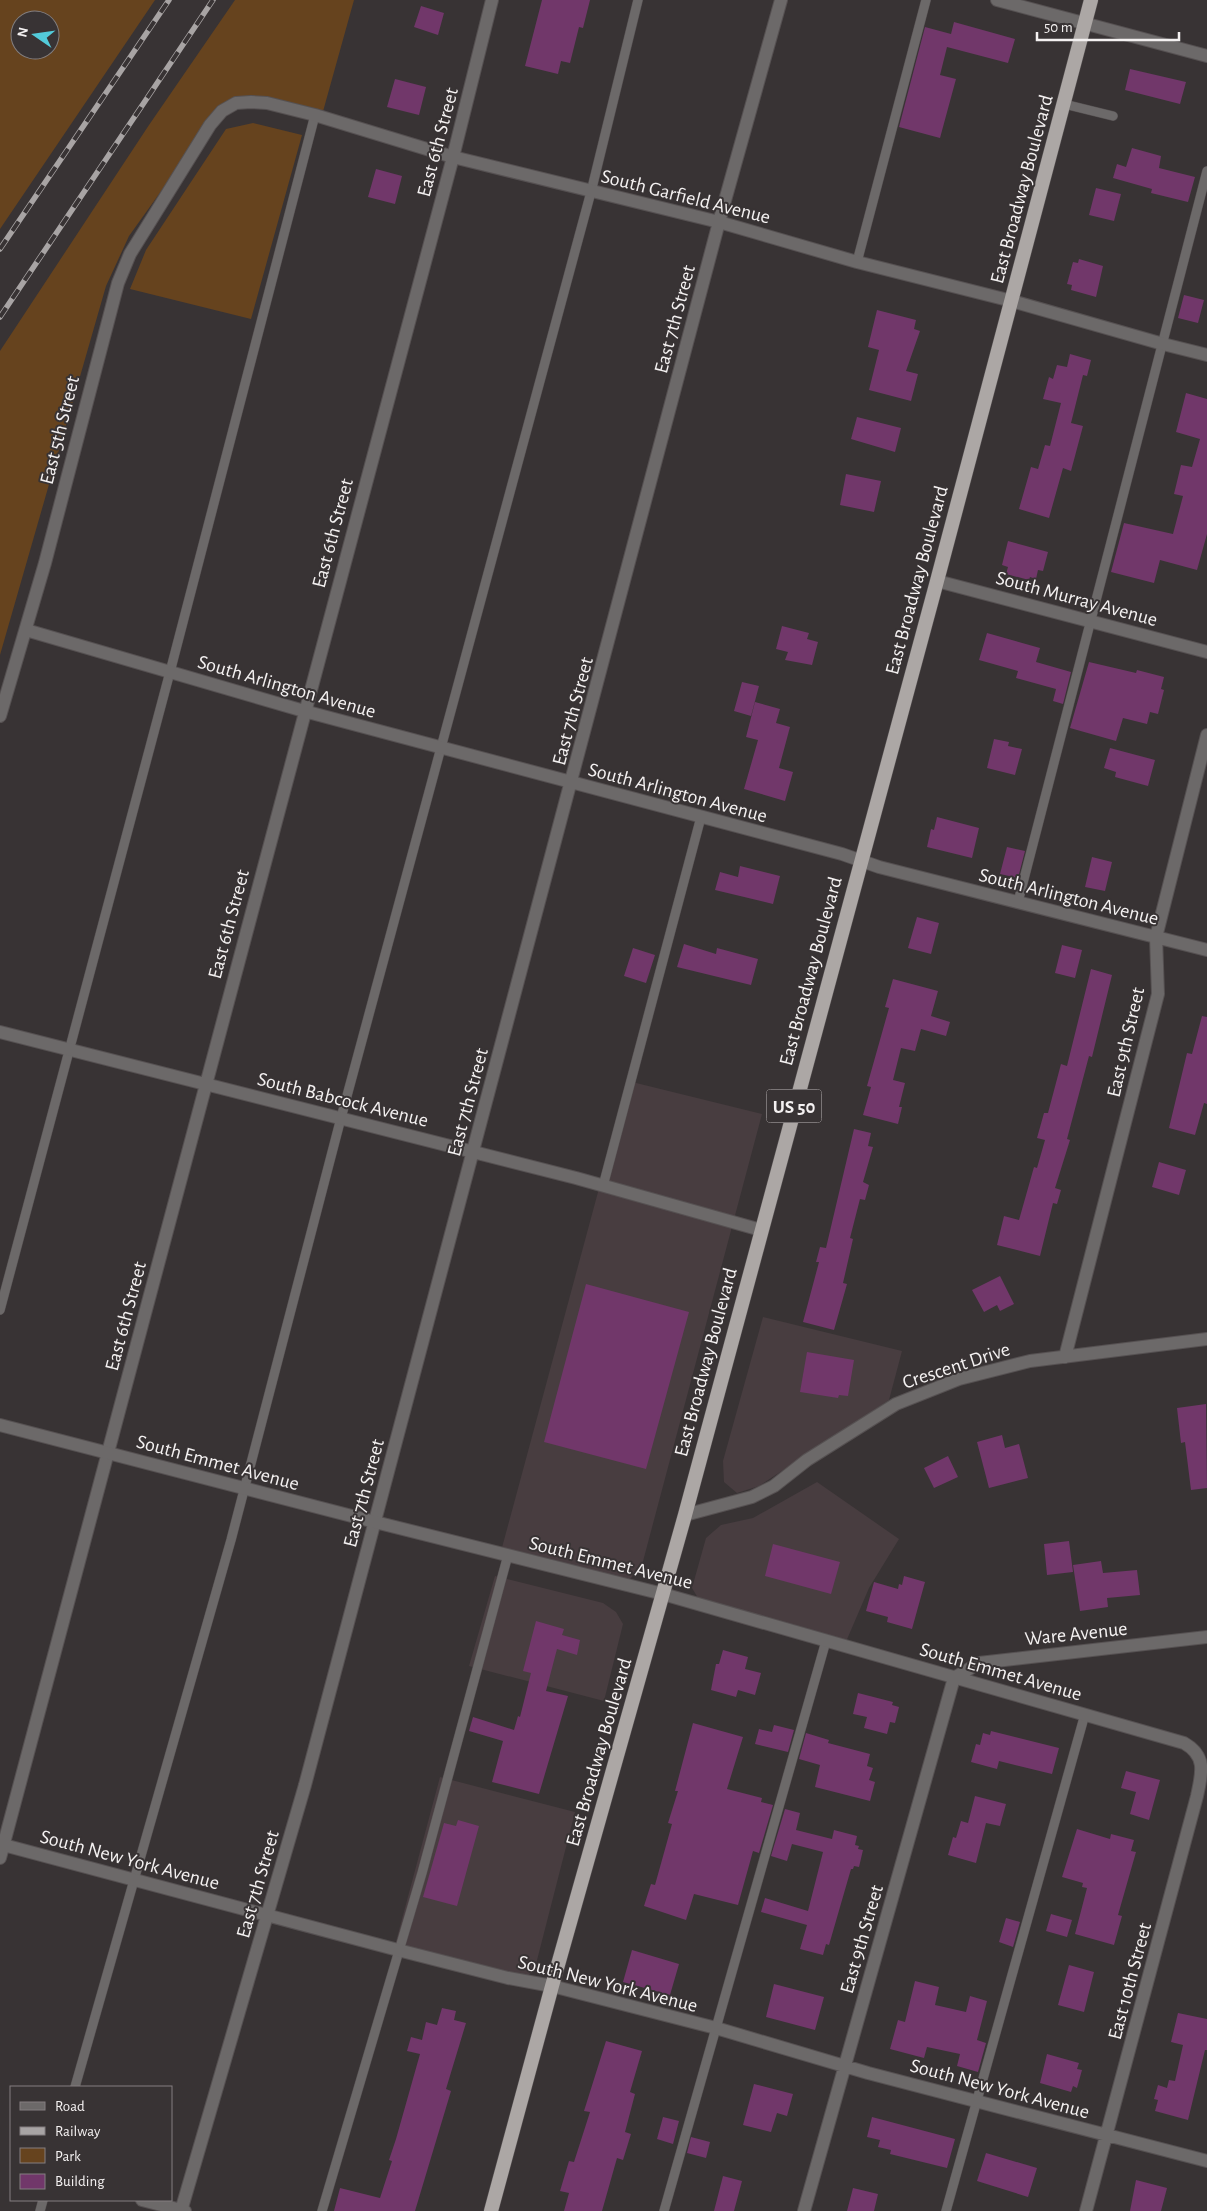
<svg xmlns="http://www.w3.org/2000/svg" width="1207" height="2211" font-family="'Alegreya Sans',sans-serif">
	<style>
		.built { fill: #483d40 }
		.green { fill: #66431e; fill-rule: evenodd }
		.building { fill: #71376a }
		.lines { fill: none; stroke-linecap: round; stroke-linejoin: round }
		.service-casing { stroke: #565152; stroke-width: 10 }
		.minor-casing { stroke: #565152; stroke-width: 14 }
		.tertiary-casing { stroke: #565152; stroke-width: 14 }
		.trunk-casing { stroke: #565152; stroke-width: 15 }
		.service { stroke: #6c6969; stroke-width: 9 }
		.minor { stroke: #6c6969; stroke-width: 12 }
		.tertiary { stroke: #6c6969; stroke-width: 12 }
		.trunk { stroke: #aca7a5; stroke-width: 14 }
		.rail-casing { stroke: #a8a4a4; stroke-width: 5.5 }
		.rail { stroke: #383334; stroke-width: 4; stroke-dasharray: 11; stroke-linecap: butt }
		.labels { text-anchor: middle; stroke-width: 4; stroke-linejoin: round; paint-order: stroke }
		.shield { fill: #383334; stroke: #bcb8b8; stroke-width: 1 }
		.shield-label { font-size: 19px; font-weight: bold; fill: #f4f1f1 }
		.street-label { font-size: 20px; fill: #f4f1f1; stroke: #383334 }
	</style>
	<rect width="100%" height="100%" fill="#383334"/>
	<!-- built -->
	<path class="built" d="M628,1081L762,1114L642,1565L631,1578L620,1583L500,1555Z
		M763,1317L902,1351L889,1400L759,1486L737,1493L724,1482L723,1461Z
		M817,1482L899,1539L869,1588L845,1644L701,1603L692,1588L706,1538L721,1525L753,1518Z
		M495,1576L603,1603L616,1612L623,1624L604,1701L469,1666Z
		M440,1777L575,1812L535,1968L528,1976L394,1949Z"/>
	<!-- green -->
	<path class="green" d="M0,0H155L0,229ZM20,20H50V50H20Z
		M235,0H354L322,115L253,99L222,106L129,236L106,286L0,655V351L149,125Z
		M253,123L302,135L251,319L130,289L146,250L226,129Z"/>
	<!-- building -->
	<path class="building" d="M542,0H590L583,28L579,27L570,63L561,61L558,74L525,66Z
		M421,6L444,13L438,35L414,27Z
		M954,22L1015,39L1008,63L947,47L940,75L956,79L940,138L899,127L925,27L951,34Z
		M1130,69L1186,82L1180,104L1125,90Z
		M395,79L426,87L419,115L387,107Z
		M1132,148L1161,156L1159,168L1195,177L1188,202L1151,193L1152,189L1113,178L1117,164L1126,167Z
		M376,169L402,176L395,204L368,197Z
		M1096,188L1121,194L1114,221L1089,215Z
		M1079,259L1103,266L1096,297L1071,290L1072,285L1067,284L1073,262L1078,263Z
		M1184,295L1204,300L1198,323L1178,318Z
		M877,310L916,320L914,329L920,331L906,371L918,374L911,401L869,390L879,350L868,347Z
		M1070,354L1091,360L1087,376L1083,375L1071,423L1083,426L1071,471L1063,468L1049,518L1019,509L1031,467L1038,469L1045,445L1050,446L1061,403L1043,399L1049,377L1053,379L1057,365L1067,367Z
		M1186,393L1207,399V534L1197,570L1160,560L1154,583L1111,572L1124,523L1173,534L1183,496L1174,494L1181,465L1192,467L1200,439L1176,432Z
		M857,417L901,428L895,452L851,439Z
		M846,474L881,481L874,512L840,505Z
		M1008,541L1048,552L1043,571L1038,570L1036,579L1030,577L1029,580L1006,574L1008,567L1002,565Z
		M782,626L809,633L807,639L818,642L812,665L785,660L788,652L776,649Z
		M987,633L1040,648L1036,662L1071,672L1063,704L1053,701L1056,689L1016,678L1018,671L979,660Z
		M1089,662L1136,673L1137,670L1164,677L1161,689L1164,690L1158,714L1150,712L1147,724L1123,718L1116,741L1070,728Z
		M742,682L759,686L751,716L734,711Z
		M755,702L780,709L776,723L790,727L779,768L793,772L785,801L744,789L758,740L746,737Z
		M994,739L1009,742L1008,746L1022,749L1015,775L987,768Z
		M1110,748L1155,760L1148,786L1115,777L1116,772L1104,768Z
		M937,817L979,828L972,858L927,847L931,829L934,830Z
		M1007,847L1025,851L1018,878L1000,874Z
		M1092,857L1112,862L1105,891L1085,887Z
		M740,866L780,876L773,904L715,890L720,872L738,877Z
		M917,917L939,923L931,954L908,948Z
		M684,944L716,954L717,948L758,959L751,985L677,967Z
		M1062,945L1082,950L1075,978L1055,973Z
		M633,948L655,955L646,983L624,976Z
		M1091,969L1112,975L1092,1057L1089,1056L1067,1139L1070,1140L1055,1188L1061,1190L1057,1204L1053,1203L1040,1256L997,1245L1004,1216L1019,1220L1034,1167L1037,1168L1045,1140L1037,1138L1044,1113H1048L1061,1064L1067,1066Z
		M893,979L938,991L931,1016L950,1022L946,1036L921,1029L915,1051L901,1048L893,1080L905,1083L899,1107H902L898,1124L863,1115L871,1087L867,1086L889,1008L885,1007Z
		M1202,1016L1207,1017V1104L1204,1103L1195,1135L1169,1128L1187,1053L1192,1054Z
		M854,1129L871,1133L868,1146L873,1147L863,1182L869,1185L865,1200L860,1199L850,1238L853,1239L843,1283L847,1284L834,1330L803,1322L819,1262H816L820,1247L826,1248Z
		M1159,1162L1186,1170L1179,1195L1152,1187Z
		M1000,1276L1014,1304L1000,1311L997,1305L984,1312L972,1290Z
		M586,1284L689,1312L646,1469L544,1442Z
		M807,1352L854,1360L848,1396L839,1395L838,1398L800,1392Z
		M1206,1404L1207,1488L1191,1490L1185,1442L1181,1443L1177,1408Z
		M1002,1435L1005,1448L1019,1444L1028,1478L989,1488L977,1442Z
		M948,1456L958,1477L934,1488L924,1468Z
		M1069,1541L1073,1572L1047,1575L1044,1544Z
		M773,1544L840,1562L831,1594L765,1576Z
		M1101,1561L1103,1573L1137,1570L1140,1595L1107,1598L1108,1607L1080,1611L1073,1565Z
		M904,1576L925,1582L912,1629L887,1622L888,1617L866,1611L874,1582L898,1589L899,1584L902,1585Z
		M536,1621L564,1629L562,1635L580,1640L577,1655L557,1649L546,1691L568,1696L539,1794L492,1782L503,1741L469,1731L473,1717L514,1730L518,1716L520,1717L531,1673L523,1671Z
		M723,1650L748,1657L745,1669L761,1673L755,1695L738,1690L736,1697L711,1690L716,1664H719Z
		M858,1693L893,1702L892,1705L899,1707L895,1723L890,1722L887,1734L864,1728L867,1717L853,1714Z
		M693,1723L743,1737L727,1789L762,1798L761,1802L773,1805L759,1853L753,1851L738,1905L694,1894L686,1920L644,1906L651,1884L655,1885L672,1824L668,1823L678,1791H675Z
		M774,1725L794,1730L788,1752L755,1744L759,1729L772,1732Z
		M991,1731L1059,1748L1052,1774L999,1761L997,1769L971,1762L976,1744L980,1745L983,1733L990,1735Z
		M806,1733L829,1740L828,1743L870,1754L867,1766L873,1768L869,1780L875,1782L870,1801L815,1787L820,1765L799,1759Z
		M1126,1771L1160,1780L1149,1820L1130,1814L1136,1792L1121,1788Z
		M975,1796L1006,1804L1000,1826L986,1823L976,1863L948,1855L953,1837L956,1838L961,1821L968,1823Z
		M785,1809L800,1813L796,1830L832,1839L834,1830L857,1836L855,1845L859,1846L858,1849L863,1850L859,1867L854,1866L853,1869H851L829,1945L826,1944L823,1955L800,1949L807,1925L761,1912L765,1898L808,1911L823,1852L792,1844L787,1861L771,1856Z
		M458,1820L479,1826L457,1906L423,1897L444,1823L456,1826Z
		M1077,1829L1110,1839L1111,1834L1134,1840L1131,1851L1136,1852L1118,1915L1122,1916L1114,1945L1075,1934L1087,1888L1082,1887L1083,1883L1062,1877Z
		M1051,1914L1072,1920L1067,1937L1046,1931Z
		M1006,1918L1020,1922L1013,1947L999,1942Z
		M632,1950L679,1964L670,1995L623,1982Z
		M1069,1965L1094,1972L1084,2012L1058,2005Z
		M915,1981L939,1987L935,2005L966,2012L970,1996L987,2001L977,2040L986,2043L978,2072L957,2066L960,2054L927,2047L924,2058L890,2049L898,2020L905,2022Z
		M774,1984L824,1997L815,2030L766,2017Z
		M442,2008L456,2011L454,2020L466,2023L446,2089L451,2091L415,2211H334L340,2188L380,2198L392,2161L389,2160L396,2139L420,2054L407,2051L411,2037L422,2040L426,2022L437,2025Z
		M1178,2013L1207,2019V2050H1205L1188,2120L1155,2111L1158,2100L1154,2099L1158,2085L1167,2088L1169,2080L1175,2081L1183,2045L1171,2042Z
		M606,2041L642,2051L630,2092L635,2094L625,2132L631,2134L623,2160L617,2158L602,2211H564L569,2193L560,2191L569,2161L574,2162L590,2112L584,2111Z
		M1047,2054L1079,2063L1077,2069L1082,2070L1077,2088L1073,2086L1071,2092L1040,2083Z
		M754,2084L793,2094L787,2116L777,2113L771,2132L743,2125Z
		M663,2117L679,2121L673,2144L657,2139Z
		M872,2117L955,2139L947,2168L890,2154L891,2150L878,2147L880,2140L867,2137Z
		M691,2137L710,2142L706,2158L687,2153Z
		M986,2153L1037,2168L1028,2197L977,2181Z
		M723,2176L742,2181L734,2211H714Z
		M1136,2180L1167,2188L1161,2211H1130Z
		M853,2188L878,2194L874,2211H847Z"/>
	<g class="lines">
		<defs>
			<path id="service" d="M1064,104L1113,116
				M857,262L926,0
				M1018,902L1207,171
				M603,1186L701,817
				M0,1310L170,672L315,115
				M75,2087L231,1540L341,1118L591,192L638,0
				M40,2211L43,2200
				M322,2211L422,1873L508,1555
				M664,2211L826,1641
				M946,2211L1085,1714"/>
			<path id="minor" d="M997,0L1207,56
				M937,581L1207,652
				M26,630L304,711L842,854L879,867L1207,950
				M0,716L45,563L118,283L130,254L210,125L222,111L236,103L251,102L267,103L315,115L453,157L719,222L857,262L1012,301L1163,344L1207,355
				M0,1032L576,1178L761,1230
				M1065,1357L1158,994L1156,937L1207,735
				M685,1515L752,1497L774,1486L807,1460L896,1404L959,1379L1030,1361L1207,1339
				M663,1594L1184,1743C1207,1756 1202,1773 1197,1796L1086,2211
				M0,1844L398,1950L508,1978L552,1986L716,2028L868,2073L1207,2161
				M0,1858L453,157L492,0
				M142,2200L185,2211
				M181,2211L305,1785L719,222L781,0
				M804,2211L954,1678L979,1663L1207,1637"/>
			<path id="tertiary" d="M0,1425L375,1522L663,1594"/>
			<path id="trunk" d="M491,2211L552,1986L685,1515L937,581L1091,0"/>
		</defs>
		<!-- service casing -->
		<use href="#service" class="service-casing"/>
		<!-- minor casing -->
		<use href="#minor" class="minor-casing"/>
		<!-- tertiary casing -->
		<use href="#tertiary" class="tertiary-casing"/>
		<!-- trunk casing -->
		<use href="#trunk" class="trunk-casing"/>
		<!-- service -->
		<use href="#service" class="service"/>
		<!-- minor -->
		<use href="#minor" class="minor"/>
		<!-- tertiary -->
		<use href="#tertiary" class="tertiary"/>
		<!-- trunk -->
		<use href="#trunk" class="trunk"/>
		<defs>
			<path id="rail" d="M0,249L169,0
				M0,317L213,0"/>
		</defs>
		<!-- rail casing -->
		<use href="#rail" class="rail-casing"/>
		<!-- rail -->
		<use href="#rail" class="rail"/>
	</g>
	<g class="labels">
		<!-- shield labels -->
		<rect class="shield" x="766.5" y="1089.5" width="55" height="33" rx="4"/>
		<g class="shield-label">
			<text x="794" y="1113">US 50</text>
		</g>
		<!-- street labels -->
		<g class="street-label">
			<text transform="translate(437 142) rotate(-75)" y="7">East 6th Street</text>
			<text transform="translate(1021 189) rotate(-75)" y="7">East Broadway Boulevard</text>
			<text transform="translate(686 196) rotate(14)" y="7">South Garfield Avenue</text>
			<text transform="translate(674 319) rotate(-75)" y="7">East 7th Street</text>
			<text transform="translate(59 430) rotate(-76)" y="7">East 5th Street</text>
			<text transform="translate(332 533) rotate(-75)" y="7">East 6th Street</text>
			<text transform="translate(916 580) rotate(-75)" y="7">East Broadway Boulevard</text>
			<text transform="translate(1077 598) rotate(15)" y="7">South Murray Avenue</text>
			<text transform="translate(287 686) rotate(16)" y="7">South Arlington Avenue</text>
			<text transform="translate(572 711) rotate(-75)" y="7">East 7th Street</text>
			<text transform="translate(678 792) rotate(15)" y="7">South Arlington Avenue</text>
			<text transform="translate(1069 896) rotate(14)" y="7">South Arlington Avenue</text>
			<text transform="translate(228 924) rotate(-75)" y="7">East 6th Street</text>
			<text transform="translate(810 971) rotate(-75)" y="7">East Broadway Boulevard</text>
			<text transform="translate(1125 1042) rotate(-77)" y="7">East 9th Street</text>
			<text transform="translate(343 1099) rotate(14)" y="7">South Babcock Avenue</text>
			<text transform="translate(467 1102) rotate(-75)" y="7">East 7th Street</text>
			<text transform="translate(125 1316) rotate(-75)" y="7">East 6th Street</text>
			<text transform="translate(705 1362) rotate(-75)" y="7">East Broadway Boulevard</text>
			<text transform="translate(956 1365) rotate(-18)" y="7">Crescent Drive</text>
			<text transform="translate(218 1462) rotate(15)" y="7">South Emmet Avenue</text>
			<text transform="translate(363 1493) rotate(-75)" y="7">East 7th Street</text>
			<text transform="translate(611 1562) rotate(14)" y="7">South Emmet Avenue</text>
			<text transform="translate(1076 1633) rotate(-6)" y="7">Ware Avenue</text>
			<text transform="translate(1001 1671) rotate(16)" y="7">South Emmet Avenue</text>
			<text transform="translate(598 1752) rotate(-74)" y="7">East Broadway Boulevard</text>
			<text transform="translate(130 1859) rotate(15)" y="7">South New York Avenue</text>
			<text transform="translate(257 1884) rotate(-74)" y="7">East 7th Street</text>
			<text transform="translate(861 1939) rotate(-74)" y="7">East 9th Street</text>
			<text transform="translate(1129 1981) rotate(-75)" y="7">East 10th Street</text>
			<text transform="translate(608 1983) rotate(14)" y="7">South New York Avenue</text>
			<text transform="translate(1000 2088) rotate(15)" y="7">South New York Avenue</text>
		</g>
	</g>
	<!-- legend -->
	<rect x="10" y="2086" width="162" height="115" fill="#383334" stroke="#837f80"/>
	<rect x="20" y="2102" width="25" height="8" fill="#6c6969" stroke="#837f80"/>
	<text x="55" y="2111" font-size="15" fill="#f4f1f1">Road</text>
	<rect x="20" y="2127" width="25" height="8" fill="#a8a4a4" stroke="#837f80"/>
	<text x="55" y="2136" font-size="15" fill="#f4f1f1">Railway</text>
	<rect x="20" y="2148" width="25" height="15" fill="#66431e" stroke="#837f80"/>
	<text x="55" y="2161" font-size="15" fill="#f4f1f1">Park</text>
	<rect x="20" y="2174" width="25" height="15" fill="#71376a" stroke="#837f80"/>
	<text x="55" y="2186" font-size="15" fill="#f4f1f1">Building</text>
	<!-- north arrow -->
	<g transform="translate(35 35) rotate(283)"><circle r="24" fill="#383334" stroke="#837f80"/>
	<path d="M0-4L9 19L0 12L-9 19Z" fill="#53cbda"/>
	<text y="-8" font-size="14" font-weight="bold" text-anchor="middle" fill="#f4f1f1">N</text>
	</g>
	<!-- scale -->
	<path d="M1037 32v8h142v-8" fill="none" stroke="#f4f1f1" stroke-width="2.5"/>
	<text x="1044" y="32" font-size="15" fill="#f4f1f1" stroke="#383334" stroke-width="4" paint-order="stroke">50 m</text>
</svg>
